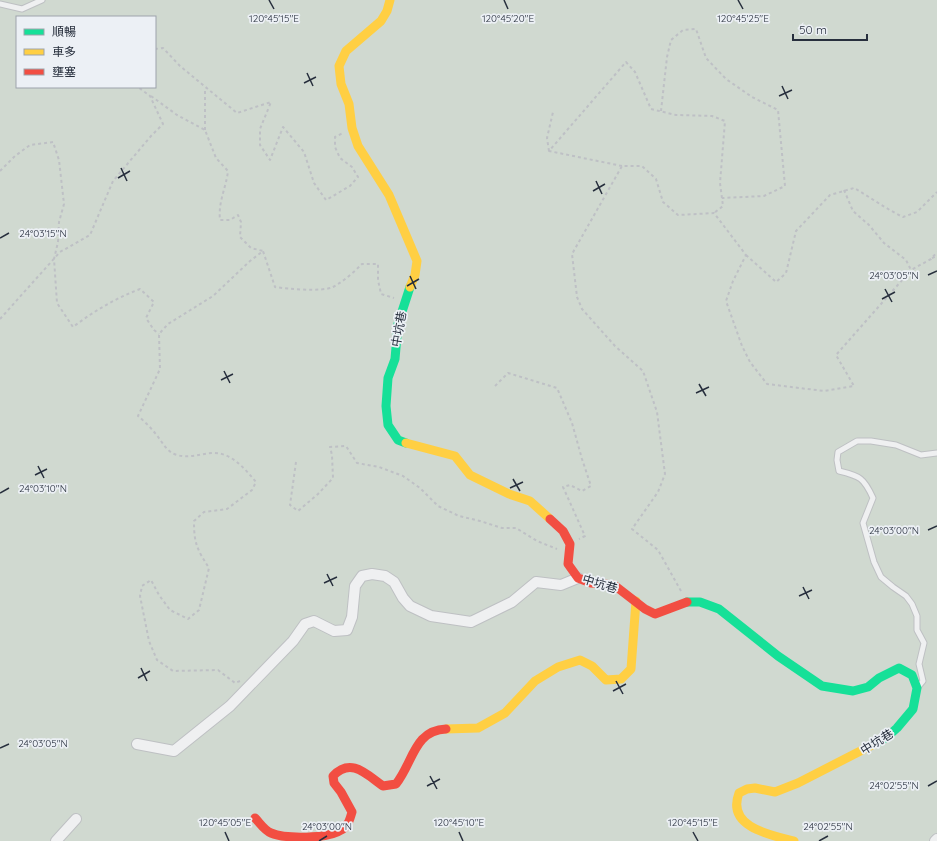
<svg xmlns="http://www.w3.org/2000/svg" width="937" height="841" font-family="Quicksand,'Noto Sans TC',sans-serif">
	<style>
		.green { fill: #d0d9d0; fill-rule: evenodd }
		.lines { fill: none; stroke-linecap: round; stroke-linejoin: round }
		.lane-casing { stroke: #bec0c3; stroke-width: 7 }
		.street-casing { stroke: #bec0c3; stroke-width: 12 }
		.path { stroke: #bec0c5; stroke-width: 2; stroke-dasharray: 3 3; stroke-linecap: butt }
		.lane { stroke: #eff0f1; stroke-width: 5 }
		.street { stroke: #eff0f1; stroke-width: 10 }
		.fast { stroke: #16e098; stroke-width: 9 }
		.slow { stroke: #ffcf43; stroke-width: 9 }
		.jam { stroke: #f24e42; stroke-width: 9 }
		.ticks { fill: none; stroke: #272f3d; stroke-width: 1.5 }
		.labels { text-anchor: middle; stroke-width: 3.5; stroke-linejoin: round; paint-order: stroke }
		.street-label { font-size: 12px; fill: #272f3d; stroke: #ecf0f5 }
		.ticks-label { font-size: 10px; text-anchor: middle; fill: #272f3d; stroke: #ecf0f5; stroke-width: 3.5; stroke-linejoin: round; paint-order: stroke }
	</style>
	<rect width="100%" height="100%" fill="#dfe2e5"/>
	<!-- green -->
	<path class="green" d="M0,0H937V841H0ZM17,17H155V87H17Z"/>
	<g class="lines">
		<defs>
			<path id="lane" d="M0,4L22,9L42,0
				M918,687L923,681L919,664L924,643L917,630V616L912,604L906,596L893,587L881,577L874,562L863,523L873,498C864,478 860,476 839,471L837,460L838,452L857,441H871L896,445L921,455L937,453"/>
			<path id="street" d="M137,744L174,751L230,706L293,641L305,624L314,621L334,631L347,630L352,617L355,586L362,576L372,574L385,576L394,582L403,598L410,606L431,616L471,622L512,602L536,582L561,585L578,578
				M56,841L76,819
				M935,841L937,839"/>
		</defs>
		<!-- lane casing -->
		<use href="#lane" class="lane-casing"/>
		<!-- street casing -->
		<use href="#street" class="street-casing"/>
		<!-- path -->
		<path class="path" d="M155,49L163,48L180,66L237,113L271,102L260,129V145L270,160L283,127L304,152L314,183L326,200L350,186L358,177L352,167L340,158L335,147V137L343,133
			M151,96L177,115L205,130L216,158L228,171C226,188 218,202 220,220H230L238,215L241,222L240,237L251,248L263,251
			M661,111L667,57L671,40L683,30L696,29L706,58L726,79L752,97L778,110L785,186L764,196L722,198
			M205,130V88
			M549,151L547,138L553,112
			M622,166L549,151L626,62L635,72L651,109L676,115L712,116L725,121L720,183L723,206L714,213
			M0,171L15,156L30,145L53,142L59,160L64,204L59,222L58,242L54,259L57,303L73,327C94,311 116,298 140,289L154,302L146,318L154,330L159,334
			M844,190L853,211L869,225L884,243L906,260L911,270
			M746,255L776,282L786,273L796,231L830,195L854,188C870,197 886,209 903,217L917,212L937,192
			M932,258L937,256
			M0,319L60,252L90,235L113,181L151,136L163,124L150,96L138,87
			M495,386L508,373L557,388L572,423L582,459L591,486L582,491L570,485L563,487L585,536L579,539
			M296,462L290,505L298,511L318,494L333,478L332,455L330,447L346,446L357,463L379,467L403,476L420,488L438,506L459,516L480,521L502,528H516L537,541L557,549
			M681,591L658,550L632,529L658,492L665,474L657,412L643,371L615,346L582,309L577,297L572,254L622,166H642L656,179L663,202L678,215L714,213L746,255L733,281L726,301L742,346L750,362L767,384L824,391L854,386L836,355L911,270L931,259L937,252
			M240,681L235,683L218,670L173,671L157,660L149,641L140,596L142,586L151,580L159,595L170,610L188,619L199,610L209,568C197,549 194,544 194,521L204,512L227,509L252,490L256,482C245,469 232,453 214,453C201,453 190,459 177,455C166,452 162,441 155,433C150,427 144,421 138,416L160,369L159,334L168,324L213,296L250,261L263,251L275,287C288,289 322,292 333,287C344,281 354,272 362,264H378V280L381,294L394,298"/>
		<!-- lane -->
		<use href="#lane" class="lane"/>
		<!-- street -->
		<use href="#street" class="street"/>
		<!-- fast -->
		<path class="fast" d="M406,443L398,440L388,425L386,406L388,378L395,359L398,324L410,287
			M687,602H700L719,609L778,656L822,686L853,691L868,687L879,678L899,668L912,675L917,688L913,709L897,728L887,737L876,743"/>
		<!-- slow -->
		<path class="slow" d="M390,0L387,11L381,21L346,51L339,66L341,84L349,104L352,128L358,146L389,195L417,261L415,275L410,287
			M406,443L455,456L470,475L509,494L530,501L550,519
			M446,729L478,728L505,713L535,681L558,667L580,660L592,666L606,680L621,679L631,669L636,601
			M794,841C770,835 726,827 739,793L747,789L755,788L775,792L798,783L876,743"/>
		<!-- jam -->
		<path class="jam" d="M550,519L563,531L570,544L568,564L578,578L591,583L614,585L645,609L655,614L687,602
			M255,818C260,823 264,830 271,833C285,839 328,839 341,830C348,827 350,819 352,812L341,792L334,783L333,776C351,757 366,774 383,786L396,784C413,763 414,730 446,729"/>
	</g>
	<!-- ticks -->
	<path class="ticks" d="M269,0L274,9M504,0L508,9M738,0L743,9M307,73L313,86M304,83L316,77M782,86L788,99M779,96L792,90M121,168L127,181M118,178L130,171M596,181L602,194M593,191L605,184M0,238L9,233M928,275L937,271M410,276L416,289M407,286L419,279M885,289L892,302M882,299L895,292M224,371L230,383M221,380L233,374M699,384L706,396M696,393L709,387M38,466L44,478M35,475L47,469M513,479L520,491M510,488L523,482M0,493L9,488M928,530L937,526M327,574L333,586M324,583L337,577M803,587L809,599M799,596L812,590M141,668L147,681M138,678L150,671M616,681L623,694M613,691L626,684M0,748L9,744M430,776L437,789M427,786L440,779M928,786L937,781M225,832L229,841M459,832L463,841M693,832L698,841M319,841L327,836M819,841L828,836"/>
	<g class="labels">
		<!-- street labels -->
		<g class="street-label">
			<text transform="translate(399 329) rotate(-80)" y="4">中坑巷</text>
			<text transform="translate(600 584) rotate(17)" y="4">中坑巷</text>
			<text transform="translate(877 742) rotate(-32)" y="4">中坑巷</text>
		</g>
	</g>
	<g class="ticks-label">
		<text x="274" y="22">120°45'15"E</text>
		<text x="508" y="22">120°45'20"E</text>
		<text x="743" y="22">120°45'25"E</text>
		<text x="43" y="237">24°03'15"N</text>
		<text x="894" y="279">24°03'05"N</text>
		<text x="43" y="492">24°03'10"N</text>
		<text x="894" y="534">24°03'00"N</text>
		<text x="43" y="747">24°03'05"N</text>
		<text x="894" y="789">24°02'55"N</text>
		<text x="225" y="826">120°45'05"E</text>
		<text x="459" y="826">120°45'10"E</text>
		<text x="693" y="826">120°45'15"E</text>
		<text x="327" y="830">24°03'00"N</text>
		<text x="828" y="830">24°02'55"N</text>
	</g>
	<!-- legend -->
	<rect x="16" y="16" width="140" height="72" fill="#ecf0f5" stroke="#9da3ab"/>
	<rect x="24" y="29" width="20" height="6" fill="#16e098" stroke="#9da3ab"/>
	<text x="52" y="36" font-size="12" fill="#272f3d">順暢</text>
	<rect x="24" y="49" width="20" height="6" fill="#ffcf43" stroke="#9da3ab"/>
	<text x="52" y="56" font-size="12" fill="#272f3d">車多</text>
	<rect x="24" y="69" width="20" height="6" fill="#f24e42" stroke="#9da3ab"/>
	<text x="52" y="76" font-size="12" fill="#272f3d">壅塞</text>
	<!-- scale -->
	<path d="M793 34v6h74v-6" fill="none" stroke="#272f3d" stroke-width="2"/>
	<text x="799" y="34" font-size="12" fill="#272f3d" stroke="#ecf0f5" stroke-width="3" paint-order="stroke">50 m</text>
</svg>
